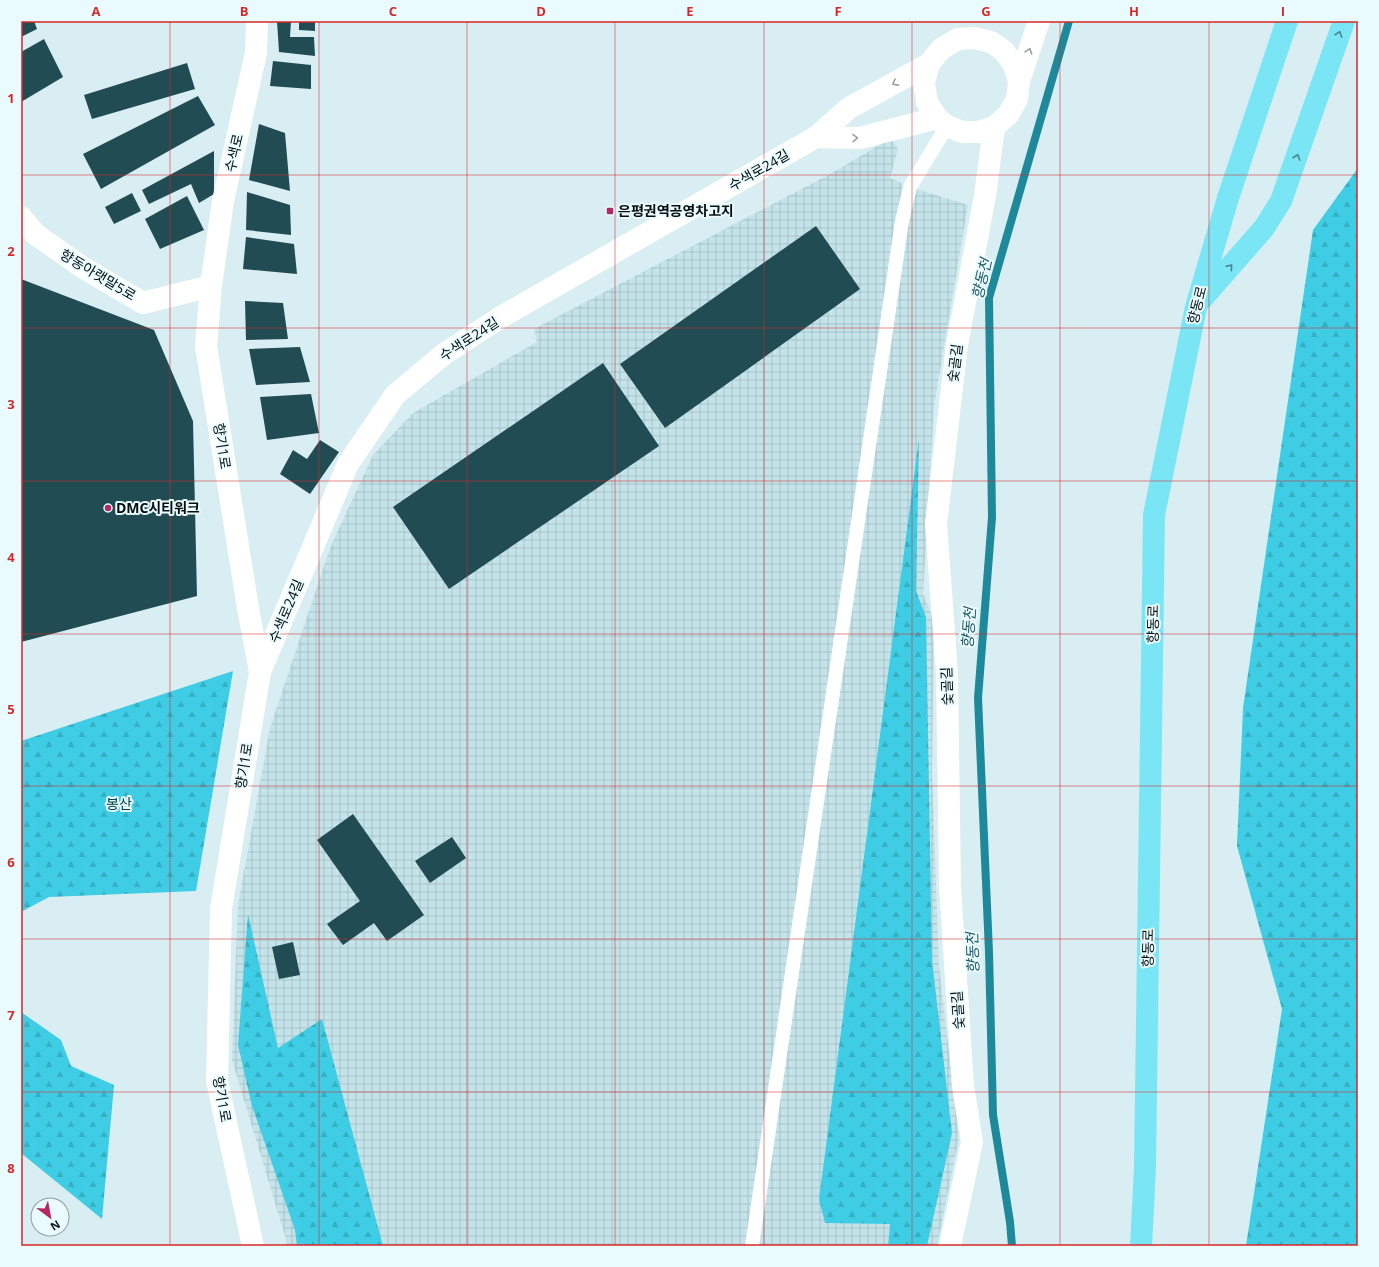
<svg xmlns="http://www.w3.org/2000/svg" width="1379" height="1267" font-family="'Open Sans','Noto Sans KR',sans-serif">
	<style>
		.industrial { fill: url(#industrial-grid) }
		.forest { fill: url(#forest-firs) }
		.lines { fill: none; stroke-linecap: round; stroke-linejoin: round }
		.stream { stroke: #1d899a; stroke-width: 8 }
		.building { fill: #214c53 }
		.lane { stroke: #fff; stroke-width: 14 }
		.street { stroke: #fff; stroke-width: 22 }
		.primary { stroke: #7ae6f5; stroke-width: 22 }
		.oneway { stroke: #46858e }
		.oneway2 { stroke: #9c9f9f }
		.grid { fill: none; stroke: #d62828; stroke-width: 1; stroke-opacity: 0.55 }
		.poi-dot { fill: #b42863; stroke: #e9fbfe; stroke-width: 1.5 }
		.labels { text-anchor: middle; stroke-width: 4; stroke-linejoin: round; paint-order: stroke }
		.street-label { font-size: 14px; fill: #070e0f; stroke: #e9fbfe }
		.poi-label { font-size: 14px; font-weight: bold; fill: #070e0f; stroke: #e9fbfe; text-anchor: start }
		.park-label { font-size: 14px; fill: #00414b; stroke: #e9fbfe }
		.water-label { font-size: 15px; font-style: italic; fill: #225b64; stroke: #e9fbfe }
		.neatline { fill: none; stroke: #d62828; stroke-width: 1.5 }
		.grid-label { font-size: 13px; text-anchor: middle; font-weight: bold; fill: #d62828 }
	</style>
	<defs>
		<pattern id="industrial-grid" width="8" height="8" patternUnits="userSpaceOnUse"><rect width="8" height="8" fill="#c4e4ea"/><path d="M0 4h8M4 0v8" fill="none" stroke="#a7c2c8"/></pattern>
		<pattern id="forest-firs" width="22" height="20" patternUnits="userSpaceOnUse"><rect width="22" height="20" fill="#3ecde4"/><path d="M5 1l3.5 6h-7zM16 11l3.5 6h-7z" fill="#35afc2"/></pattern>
	</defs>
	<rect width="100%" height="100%" fill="#d8eef3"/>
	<!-- industrial -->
	<path class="industrial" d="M891,138L898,149L890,178L910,187L968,205L934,406L923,594L934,620L932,773L939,967L959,1138L937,1246H287L285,1236L232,1060L238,905L270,728L330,548L373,455L413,413L537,342L534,329L832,173Z"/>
	<!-- forest -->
	<path class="forest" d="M1358,168V1246H1246L1282,1009L1237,846L1243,708L1313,230Z
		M919,438L916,591L926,617L932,960L952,1133L927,1246H888L890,1224L825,1223L819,1199Z
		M233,671L196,891L49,897L21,912V741Z
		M248,914L278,1048L322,1019L383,1246H297L295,1230L252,1106L238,1045Z
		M21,1012L61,1040L71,1066L114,1085L102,1219L21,1153Z"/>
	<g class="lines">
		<!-- stream -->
		<path class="stream" d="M1012,1246L1010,1222L993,1115L989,952L978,698L992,517L989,298L1069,21"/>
	</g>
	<!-- building -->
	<path class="building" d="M21,21H34L37,29L21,37Z
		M277,21H291L290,37H314L315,56L279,52Z
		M299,21H315V31L299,30Z
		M44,39L63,77L21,102V52Z
		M273,61L311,65V89L270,86Z
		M187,63L195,89L92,119L84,95Z
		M198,96L215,125L101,189L83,154Z
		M259,124L285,133L290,191L249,180Z
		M214,151V194L199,203L191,184L149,204L142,190Z
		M247,192L290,205L291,235L246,230Z
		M132,193L141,211L114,224L105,207Z
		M187,196L204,230L160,249L145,219Z
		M816,226L860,289L665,428L620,364Z
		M246,237L294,244L297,274L243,269Z
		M21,279L154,330L193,421L197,596L21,642Z
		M245,301L283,303L288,339L246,340Z
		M300,347L310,382L256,385L249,349Z
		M603,363L659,446L449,589L393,507Z
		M311,394L319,433L267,440L260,397Z
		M320,440L339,452L310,494L280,474L293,450L307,459Z
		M353,814L424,915L387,941L374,923L343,945L327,924L360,901L317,840Z
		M452,837L466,858L430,883L415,861Z
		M293,942L300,975L279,979L272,947Z"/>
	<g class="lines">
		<!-- lane -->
		<path class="lane" d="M752,1246L902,221L910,187L947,126"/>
		<!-- street -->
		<path class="street" d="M1019,81L1039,21
			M816,137L860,138L937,118
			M21,217L35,234L82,267L143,303L211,286
			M260,672L348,464L395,395L444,354L501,317L816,137L849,108L929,64L941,49L958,39L974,38L991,42L1004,51L1014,65L1019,81L1017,99L1008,115L994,127L978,132H962L947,126L937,118L927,102L924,83L929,64
			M253,1246L217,1081L221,909L260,672L248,608L206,346L211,286L223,201L256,53L257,21
			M950,1246L972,1142L963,1086L950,887L947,673L936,524L957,345L985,196L994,127"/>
		<!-- primary -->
		<path class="primary" d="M1200,301L1264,228L1281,201L1344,21
			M1141,1246L1145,1167L1154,515L1196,307L1228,198L1287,21"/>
	</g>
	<!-- one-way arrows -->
	<defs><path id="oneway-chevron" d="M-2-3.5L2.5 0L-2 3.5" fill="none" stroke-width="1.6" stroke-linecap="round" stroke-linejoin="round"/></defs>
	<g class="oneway">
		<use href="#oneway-chevron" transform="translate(1339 34) rotate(-71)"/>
		<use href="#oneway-chevron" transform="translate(1297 157) rotate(-71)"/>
		<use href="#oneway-chevron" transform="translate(1230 267) rotate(-49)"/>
	</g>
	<g class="oneway2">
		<use href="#oneway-chevron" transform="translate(1029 51) rotate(-72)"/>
		<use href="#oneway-chevron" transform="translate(895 83) rotate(151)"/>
		<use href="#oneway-chevron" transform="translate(855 138) rotate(-1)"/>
	</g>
	<!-- grid -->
	<path class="grid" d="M170,21V1246M319,21V1246M467,21V1246M615,21V1246M764,21V1246M912,21V1246M1060,21V1246M1209,21V1246M21,175H1358M21,328H1358M21,481H1358M21,634H1358M21,786H1358M21,939H1358M21,1092H1358"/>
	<!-- markers -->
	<g class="poi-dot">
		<rect x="606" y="207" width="8" height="8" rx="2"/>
		<circle cx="108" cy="508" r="4"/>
	</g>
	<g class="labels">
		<!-- street labels -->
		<g class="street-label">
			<text transform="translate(234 153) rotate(-77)" y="5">수색로</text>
			<text transform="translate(759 170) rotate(-30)" y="5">수색로24길</text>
			<text transform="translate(98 275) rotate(31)" y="5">향동아랫말5로</text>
			<text transform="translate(1197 305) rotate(-76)" y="5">향동로</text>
			<text transform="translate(469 339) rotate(-33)" y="5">수색로24길</text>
			<text transform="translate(955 363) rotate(-83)" y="5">숯골길</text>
			<text transform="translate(222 446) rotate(81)" y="5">향기1로</text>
			<text transform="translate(286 611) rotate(-67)" y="5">수색로24길</text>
			<text transform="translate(1153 624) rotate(-89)" y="5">향동로</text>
			<text transform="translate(947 686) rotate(-92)" y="5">숯골길</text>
			<text transform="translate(244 766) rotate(-81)" y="5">향기1로</text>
			<text transform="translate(1148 948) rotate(-89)" y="5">향동로</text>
			<text transform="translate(958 1010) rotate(-94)" y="5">숯골길</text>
			<text transform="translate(222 1099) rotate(80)" y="5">향기1로</text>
		</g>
		<!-- poi labels -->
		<g class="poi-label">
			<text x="618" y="216">은평권역공영차고지</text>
			<text x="116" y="513">DMC시티워크</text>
		</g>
		<!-- park labels -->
		<g class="park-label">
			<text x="119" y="809">봉산</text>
		</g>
		<!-- water labels -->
		<g class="water-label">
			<text transform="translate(982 279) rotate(-77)" y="5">향동천</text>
			<text transform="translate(969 628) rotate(-86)" y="5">향동천</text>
			<text transform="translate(973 953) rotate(-92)" y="5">향동천</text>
		</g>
	</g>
	<!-- border -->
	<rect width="1379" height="1267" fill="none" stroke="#e9fbfe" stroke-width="44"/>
	<!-- north arrow -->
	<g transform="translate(50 1217) rotate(148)"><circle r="19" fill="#e9fbfe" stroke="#8f9c9e"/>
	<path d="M0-3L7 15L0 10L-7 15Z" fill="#b42863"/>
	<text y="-6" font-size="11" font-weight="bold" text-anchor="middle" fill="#070e0f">N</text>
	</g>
	<rect x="22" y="22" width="1335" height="1223" class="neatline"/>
	<g class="grid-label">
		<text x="96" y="16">A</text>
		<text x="244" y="16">B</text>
		<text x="393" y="16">C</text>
		<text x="541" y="16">D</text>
		<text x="690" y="16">E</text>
		<text x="838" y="16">F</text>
		<text x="986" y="16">G</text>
		<text x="1134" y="16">H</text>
		<text x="1283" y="16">I</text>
		<text x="11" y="103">1</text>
		<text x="11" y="256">2</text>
		<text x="11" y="409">3</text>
		<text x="11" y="562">4</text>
		<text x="11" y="714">5</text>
		<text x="11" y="867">6</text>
		<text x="11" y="1020">7</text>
		<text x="11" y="1173">8</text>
	</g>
</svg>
